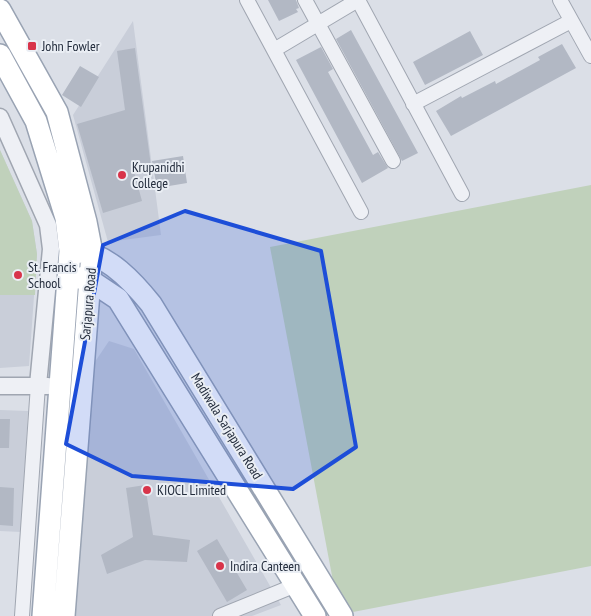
<svg xmlns="http://www.w3.org/2000/svg" width="591" height="616" font-family="'PT Sans Narrow',sans-serif">
	<style>
		.built { fill: #c9ced9 }
		.green { fill: #c0d1bb }
		.building { fill: #b2b8c4 }
		.lines { fill: none; stroke-linecap: round; stroke-linejoin: round }
		.minor-casing { stroke: #a0a6b1; stroke-width: 16 }
		.tertiary-casing { stroke: #a0a6b1; stroke-width: 19 }
		.primary-casing { stroke: #99a3b3; stroke-width: 24 }
		.minor { stroke: #eef0f5; stroke-width: 14 }
		.tertiary { stroke: #eef0f5; stroke-width: 16 }
		.primary { stroke: #fff; stroke-width: 21 }
		.marked { fill: #1d4ed8; fill-opacity: 0.2; stroke: #1d4ed8; stroke-width: 4; stroke-linejoin: round }
		.poi-dot { fill: #d8344a; stroke: #eaeef4; stroke-width: 2 }
		.labels { text-anchor: middle; stroke-width: 4; stroke-linejoin: round; paint-order: stroke }
		.poi-label { font-size: 14px; fill: #242d3d; stroke: #eaeef4; text-anchor: start }
		.street-label { font-size: 14px; fill: #242d3d; stroke: #eaeef4 }
	</style>
	<rect width="100%" height="100%" fill="#dbdfe7"/>
	<!-- built -->
	<path class="built" d="M133,21L161,235L108,242L73,115Z
		M0,150L32,221L37,254L29,366L0,368Z
		M109,341L134,349L281,605L252,616H69L86,375Z
		M0,410L28,411L21,532L0,531Z"/>
	<!-- green -->
	<path class="green" d="M0,150L32,221L37,254L35,295H0Z
		M591,185V566L353,612L333,581L270,247Z"/>
	<!-- building -->
	<path class="building" d="M268,0H296L299,8L296,9L298,12L279,21Z
		M351,30L418,153L402,161L336,39Z
		M470,31L483,55L425,85L413,62Z
		M562,44L576,68L451,136L436,111L461,96L462,98L495,81L496,84L540,60L538,57Z
		M321,47L333,69L328,72L373,155L378,152L388,168L362,183L296,60Z
		M135,48L151,166L133,168L142,201L103,213L77,124L125,110L117,51Z
		M80,66L99,77L81,107L62,95Z
		M183,156L187,183L157,188L152,161Z
		M0,419H10L9,448H0Z
		M145,485L153,535L190,540L187,562L145,560L107,574L101,555L133,537L126,488Z
		M0,487L14,488L13,526L0,525Z
		M217,539L247,590L227,602L197,551Z"/>
	<g class="lines">
		<defs>
			<path id="minor" d="M247,0L361,212
				M305,0L393,161
				M358,0L462,194
				M560,0L591,56
				M274,50L358,0
				M413,104L571,21
				M22,616L38,385
				M220,616L296,585"/>
			<path id="tertiary" d="M0,117L48,225L51,249L38,385
				M0,386H48"/>
			<path id="primary" d="M0,10L57,112L86,222L92,253L64,616
				M0,55L36,121L66,218L70,251L43,616
				M80,252C108,254 134,283 151,304L342,616
				M80,278L91,281L118,299L315,616"/>
		</defs>
		<!-- minor casing -->
		<use href="#minor" class="minor-casing"/>
		<!-- tertiary casing -->
		<use href="#tertiary" class="tertiary-casing"/>
		<!-- primary casing -->
		<use href="#primary" class="primary-casing"/>
		<!-- minor -->
		<use href="#minor" class="minor"/>
		<!-- tertiary -->
		<use href="#tertiary" class="tertiary"/>
		<!-- primary -->
		<use href="#primary" class="primary"/>
	</g>
	<!-- marked area -->
	<path class="marked" d="M185,211L321,251L356,447L293,489L132,476L66,444L103,245Z"/>
	<!-- markers -->
	<g class="poi-dot">
		<rect x="27" y="41" width="10" height="10" rx="2.5"/>
		<circle cx="122" cy="175" r="5"/>
		<circle cx="18" cy="275" r="5"/>
		<circle cx="147" cy="490" r="5"/>
		<circle cx="220" cy="566" r="5"/>
	</g>
	<g class="labels">
		<!-- poi labels -->
		<g class="poi-label">
			<text x="42" y="51">John Fowler</text>
			<text x="132" y="172">Krupanidhi<tspan x="132" dy="16">College</tspan></text>
			<text x="28" y="272">St. Francis<tspan x="28" dy="16">School</tspan></text>
			<text x="157" y="495">KIOCL Limited</text>
			<text x="230" y="571">Indira Canteen</text>
		</g>
		<!-- street labels -->
		<g class="street-label">
			<text transform="translate(88 304) rotate(-85)" y="5">Sarjapura Road</text>
			<text transform="translate(227 426) rotate(58)" y="5">Madiwala Sarjapura Road</text>
		</g>
	</g>
</svg>
